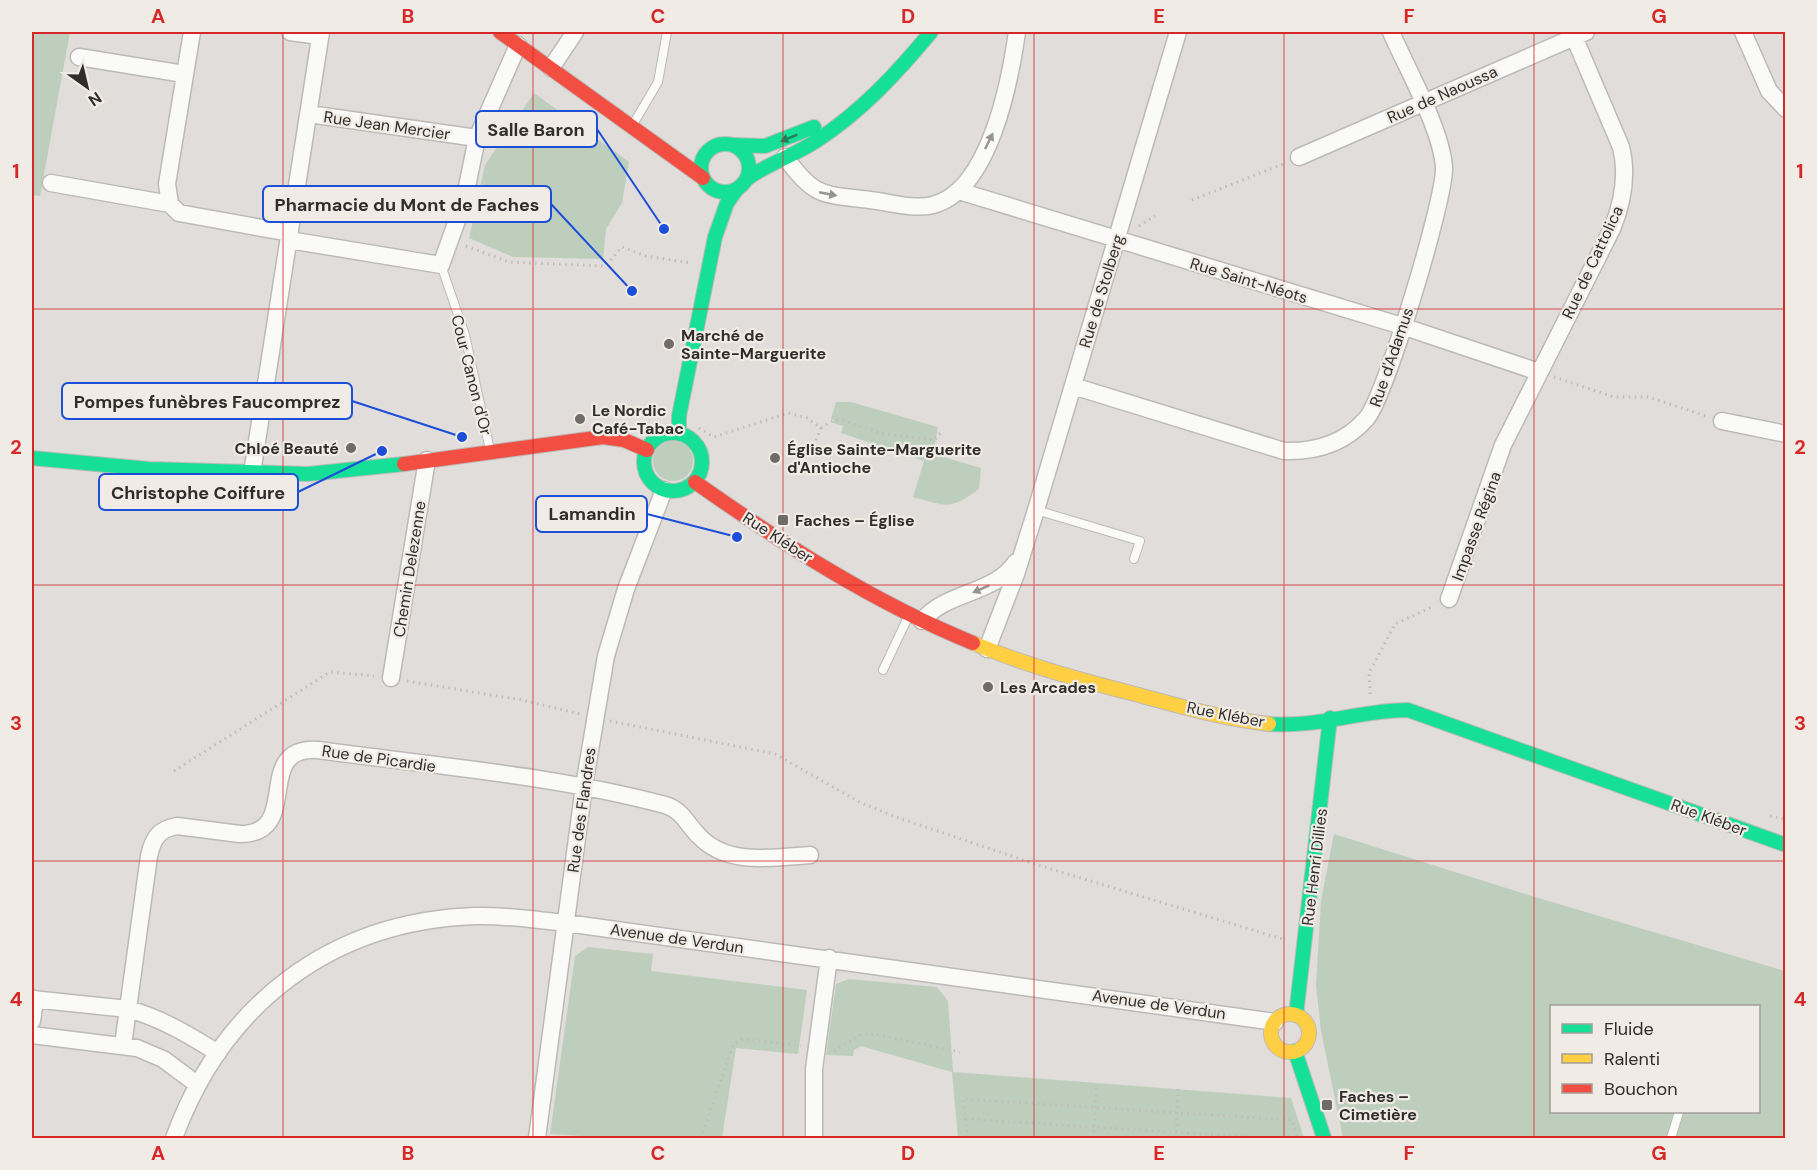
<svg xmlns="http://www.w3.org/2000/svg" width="1817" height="1170" font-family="'DM Sans',sans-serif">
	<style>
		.green { fill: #bdcfbc; fill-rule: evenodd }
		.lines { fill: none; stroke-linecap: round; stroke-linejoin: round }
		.lane-casing { stroke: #bcbab7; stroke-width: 10 }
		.street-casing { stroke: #bcbab7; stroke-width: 19 }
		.fast-casing { stroke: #bcbab7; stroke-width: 16 }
		.slow-casing { stroke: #bcbab7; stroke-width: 16 }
		.jam-casing { stroke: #bcbab7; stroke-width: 16 }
		.path { stroke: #bebdbb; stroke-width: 3; stroke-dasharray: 1.5 4.5; stroke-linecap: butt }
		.lane { stroke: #fafaf9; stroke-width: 8 }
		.street { stroke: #fafaf9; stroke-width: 16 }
		.fast { stroke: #16e098; stroke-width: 14 }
		.slow { stroke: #ffcf43; stroke-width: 14 }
		.jam { stroke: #f24e42; stroke-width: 14 }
		.oneway { fill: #247e5d }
		.oneway2 { fill: #959492 }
		.grid { fill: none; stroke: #d62828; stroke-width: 1.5; stroke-opacity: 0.55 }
		.poi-dot { fill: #6e6b69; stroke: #f0ebe4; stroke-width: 2 }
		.labels { text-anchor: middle; stroke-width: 4.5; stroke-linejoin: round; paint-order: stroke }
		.street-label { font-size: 16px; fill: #302e2c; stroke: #f0ebe4 }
		.poi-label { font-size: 16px; font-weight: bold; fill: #302e2c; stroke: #f0ebe4; text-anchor: start }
		.leader { fill: none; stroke: #1d4ed8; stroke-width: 2 }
		.callout-dot { fill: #1d4ed8; stroke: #f0ebe4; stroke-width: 2 }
		.callout { fill: #f0ebe4; stroke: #1d4ed8; stroke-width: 2 }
		.callout-label { font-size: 18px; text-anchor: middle; font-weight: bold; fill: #302e2c }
		.neatline { fill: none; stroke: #d62828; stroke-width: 2 }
		.grid-label { font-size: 20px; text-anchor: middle; font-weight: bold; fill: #d62828 }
	</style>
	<rect width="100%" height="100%" fill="#e0ddda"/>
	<!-- green -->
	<path class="green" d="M32,32H70L40,196L32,195Z
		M534,93L629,162L622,203L606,229L603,259L513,257L469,238L485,165Z
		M836,402H851L938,427L933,454L981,468L979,489C949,511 947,506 913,497L924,461L841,433L843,426L833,423L834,420L831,419Z
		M653 461a20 20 0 1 1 40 0a20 20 0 1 1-40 0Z
		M1334,834L1535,897L1785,971V1138H1343L1321,1031L1316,985L1321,901ZM1552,1006H1758V1112H1552Z
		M588,947L653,954L651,971L807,990L798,1054L736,1048L722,1138H612L550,1134L575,956Z
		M849,979L937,987L948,1001L953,1072L1291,1098L1304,1138H958L952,1072L861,1046L854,1050L853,1056L826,1055L836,984Z"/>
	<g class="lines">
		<defs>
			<path id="lane" d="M632,126L658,82L667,32
				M441,265L465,335L490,450
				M1036,510L1140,541L1134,559
				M883,670L909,615
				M1671,1138L1679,1112"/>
			<path id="street" d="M290,32L320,36
				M1743,32L1769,91L1786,109
				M79,57L184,74
				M551,68L575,32
				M477,138L518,45
				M785,157C815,198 822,194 870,200C889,202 914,210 933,205C990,190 1010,81 1017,32
				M1299,157L1586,32
				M51,183L170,204L179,213L290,233
				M959,191L1402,326L1539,372
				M170,204L167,184L192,32
				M289,240L441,265L464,201L477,138L309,114
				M1073,386L1284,451C1316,452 1345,443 1366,419C1385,399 1446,196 1444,167C1441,128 1407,69 1391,32
				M1722,421L1786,434
				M252,473L321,32
				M1449,599L1503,445L1612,229C1623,202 1628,175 1621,147L1572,32
				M922,621C946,591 994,595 1016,562
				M987,649L1016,574L1036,510L1178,32
				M391,678L427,460
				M32,999L128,1009C161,1018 189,1035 218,1053
				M32,1021L35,999
				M32,1035L137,1048L163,1059L198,1085
				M123,1045L149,856C153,838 159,829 177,826L240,834C304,834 251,746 318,750C434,766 552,775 665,805C681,809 687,824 698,835C726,866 771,858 810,855
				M174,1138C223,1004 331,921 475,916C506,915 535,920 566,923L1275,1022
				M537,1138L584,786L606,656L626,589L664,490
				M814,1138V1069L829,958"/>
			<path id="fast" d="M701 168a24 24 0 1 1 48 0a24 24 0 1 1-48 0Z
				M734,145L765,146L814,127
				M747,179C768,163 794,156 816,141C861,112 897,73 931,32
				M644 462a29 29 0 1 1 58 0a29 29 0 1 1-58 0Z
				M679,433V416L715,237L727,203L737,189
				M32,458L149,469L308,474L404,464
				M1269,724C1316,728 1361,710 1408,710L1786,845
				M1296,1015L1330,718
				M1295,1051L1324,1138"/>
			<path id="slow" d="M973,643C1025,665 1080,680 1135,694C1179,706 1223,719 1269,724
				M1271 1033a19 19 0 1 1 38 0a19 19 0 1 1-38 0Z"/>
			<path id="jam" d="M500,32L703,178
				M404,464L603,437L624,440L647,450
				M695,482C783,544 873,602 973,643"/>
		</defs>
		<!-- lane casing -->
		<use href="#lane" class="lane-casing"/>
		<!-- street casing -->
		<use href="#street" class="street-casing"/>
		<!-- fast casing -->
		<use href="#fast" class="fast-casing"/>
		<!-- slow casing -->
		<use href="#slow" class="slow-casing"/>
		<!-- jam casing -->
		<use href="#jam" class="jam-casing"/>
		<!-- path -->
		<path class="path" d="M1192,200L1283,164
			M1139,226L1155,216
			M466,246L509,262L605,266L622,247L646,256L691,263
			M1554,377L1614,397H1648L1706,416
			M699,428L714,437L788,413L807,418L821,428L816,440
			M821,428L834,420H843L883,434L935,440L942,431
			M407,681L522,700L580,714
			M1370,694L1369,673L1395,624L1434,606
			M610,721L775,754L861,803L899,818L1041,866L1286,940
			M174,771L330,672L374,676
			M1770,816L1786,819
			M834,1051L862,1034L880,1035L960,1052
			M966,1119L1268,1138
			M701,1138L733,1045L742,1039L801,1046
			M968,1138L963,1099L1292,1120L1297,1138
			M1093,1138L1097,1084
			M1176,1138L1178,1089"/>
		<!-- lane -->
		<use href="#lane" class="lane"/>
		<!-- street -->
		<use href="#street" class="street"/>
		<!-- fast -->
		<use href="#fast" class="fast"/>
		<!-- slow -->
		<use href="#slow" class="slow"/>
		<!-- jam -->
		<use href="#jam" class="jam"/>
	</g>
	<!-- one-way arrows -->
	<defs><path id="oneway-solid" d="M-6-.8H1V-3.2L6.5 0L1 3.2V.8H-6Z" transform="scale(1.5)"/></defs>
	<use class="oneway" href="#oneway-solid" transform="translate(789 138) rotate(158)"/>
	<g class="oneway2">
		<use href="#oneway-solid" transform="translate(989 141) rotate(-64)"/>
		<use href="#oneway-solid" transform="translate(828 194) rotate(11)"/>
		<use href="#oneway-solid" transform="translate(981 589) rotate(156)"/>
	</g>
	<!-- grid -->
	<path class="grid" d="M283,32V1138M533,32V1138M783,32V1138M1034,32V1138M1284,32V1138M1534,32V1138M32,309H1786M32,585H1786M32,861H1786"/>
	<!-- markers -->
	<g class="poi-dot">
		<circle cx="669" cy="344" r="6"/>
		<circle cx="580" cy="419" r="6"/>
		<circle cx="351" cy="448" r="6"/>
		<circle cx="775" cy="458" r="6"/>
		<rect x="777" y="514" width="12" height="12" rx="3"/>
		<circle cx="988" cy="687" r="6"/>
		<rect x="1321" y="1099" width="12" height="12" rx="3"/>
	</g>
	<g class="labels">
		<!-- street labels -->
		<g class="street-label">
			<text transform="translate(1442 94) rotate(-24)" y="6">Rue de Naoussa</text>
			<text transform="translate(387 125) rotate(8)" y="6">Rue Jean Mercier</text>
			<text transform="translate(1592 262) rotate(-65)" y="6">Rue de Cattolica</text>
			<text transform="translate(1249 280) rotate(17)" y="6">Rue Saint-Néots</text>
			<text transform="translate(1101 291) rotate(-73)" y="6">Rue de Stolberg</text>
			<text transform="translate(1391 357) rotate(-71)" y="6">Rue d'Adamus</text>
			<text transform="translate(472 375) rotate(76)" y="6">Cour Canon d'Or</text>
			<text transform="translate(1476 526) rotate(-70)" y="6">Impasse Régina</text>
			<text transform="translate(778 537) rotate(33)" y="6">Rue Kléber</text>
			<text transform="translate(409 569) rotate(-81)" y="6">Chemin Delezenne</text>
			<text transform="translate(1226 714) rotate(11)" y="6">Rue Kléber</text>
			<text transform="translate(379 758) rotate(8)" y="6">Rue de Picardie</text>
			<text transform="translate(581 810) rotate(-82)" y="6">Rue des Flandres</text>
			<text transform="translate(1709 817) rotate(20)" y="6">Rue Kléber</text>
			<text transform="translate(1314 867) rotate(-83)" y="6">Rue Henri Dillies</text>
			<text transform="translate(677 938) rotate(8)" y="6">Avenue de Verdun</text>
			<text transform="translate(1159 1004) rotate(8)" y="6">Avenue de Verdun</text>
		</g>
		<!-- poi labels -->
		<g class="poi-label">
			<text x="681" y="341">Marché de<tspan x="681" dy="18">Sainte-Marguerite</tspan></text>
			<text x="592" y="416">Le Nordic<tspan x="592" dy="18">Café-Tabac</tspan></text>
			<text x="339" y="454" text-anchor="end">Chloé Beauté</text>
			<text x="787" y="455">Église Sainte-Marguerite<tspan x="787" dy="18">d'Antioche</tspan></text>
			<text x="795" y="526">Faches – Église</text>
			<text x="1000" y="693">Les Arcades</text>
			<text x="1339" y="1102">Faches –<tspan x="1339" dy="18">Cimetière</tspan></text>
		</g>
	</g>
	<!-- callouts -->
	<path class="leader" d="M664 229L597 129M632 291L551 204M462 437L352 401M382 451L298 492M737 537L647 514"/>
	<g class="callout-dot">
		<circle cx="664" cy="229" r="6"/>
		<circle cx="632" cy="291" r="6"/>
		<circle cx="462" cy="437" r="6"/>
		<circle cx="382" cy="451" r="6"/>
		<circle cx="737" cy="537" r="6"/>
	</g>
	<g class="callout">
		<rect x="476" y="111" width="121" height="36" rx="6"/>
		<rect x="263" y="186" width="288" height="36" rx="6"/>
		<rect x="62" y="383" width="290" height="36" rx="6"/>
		<rect x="99" y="474" width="199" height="36" rx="6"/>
		<rect x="536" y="496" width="111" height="36" rx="6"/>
	</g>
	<g class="callout-label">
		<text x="536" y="136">Salle Baron</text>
		<text x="407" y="211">Pharmacie du Mont de Faches</text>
		<text x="207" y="408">Pompes funèbres Faucomprez</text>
		<text x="198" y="499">Christophe Coiffure</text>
		<text x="592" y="520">Lamandin</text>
	</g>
	<!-- border -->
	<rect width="1817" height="1170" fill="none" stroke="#f0ebe4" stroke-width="66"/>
	<!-- legend -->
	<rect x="1550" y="1005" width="210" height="108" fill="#f0ebe4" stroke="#a39f9a" stroke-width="1.5"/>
	<rect x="1562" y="1024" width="30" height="9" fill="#16e098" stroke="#a39f9a" stroke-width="1.5"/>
	<text x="1604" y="1035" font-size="18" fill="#302e2c">Fluide</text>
	<rect x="1562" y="1054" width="30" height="9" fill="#ffcf43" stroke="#a39f9a" stroke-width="1.5"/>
	<text x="1604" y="1065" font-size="18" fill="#302e2c">Ralenti</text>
	<rect x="1562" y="1084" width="30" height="9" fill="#f24e42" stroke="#a39f9a" stroke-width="1.5"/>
	<text x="1604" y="1095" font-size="18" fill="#302e2c">Bouchon</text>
	<!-- north arrow -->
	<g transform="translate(87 87) rotate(146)" stroke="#f0ebe4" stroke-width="4.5" paint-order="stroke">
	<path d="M0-4.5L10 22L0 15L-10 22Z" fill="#302e2c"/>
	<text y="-9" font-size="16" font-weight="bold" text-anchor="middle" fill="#302e2c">N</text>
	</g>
	<rect x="33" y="33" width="1751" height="1104" class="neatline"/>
	<g class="grid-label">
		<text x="158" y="23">A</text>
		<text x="408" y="23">B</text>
		<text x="658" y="23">C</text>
		<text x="908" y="23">D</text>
		<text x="1159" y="23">E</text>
		<text x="1409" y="23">F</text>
		<text x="1659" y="23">G</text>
		<text x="16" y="178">1</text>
		<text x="1800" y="178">1</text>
		<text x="16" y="454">2</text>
		<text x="1800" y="454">2</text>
		<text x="16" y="730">3</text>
		<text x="1800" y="730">3</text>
		<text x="16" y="1006">4</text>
		<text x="1800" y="1006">4</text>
		<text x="158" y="1160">A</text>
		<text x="408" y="1160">B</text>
		<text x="658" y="1160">C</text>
		<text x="908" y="1160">D</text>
		<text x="1159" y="1160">E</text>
		<text x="1409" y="1160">F</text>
		<text x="1659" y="1160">G</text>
	</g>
</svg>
